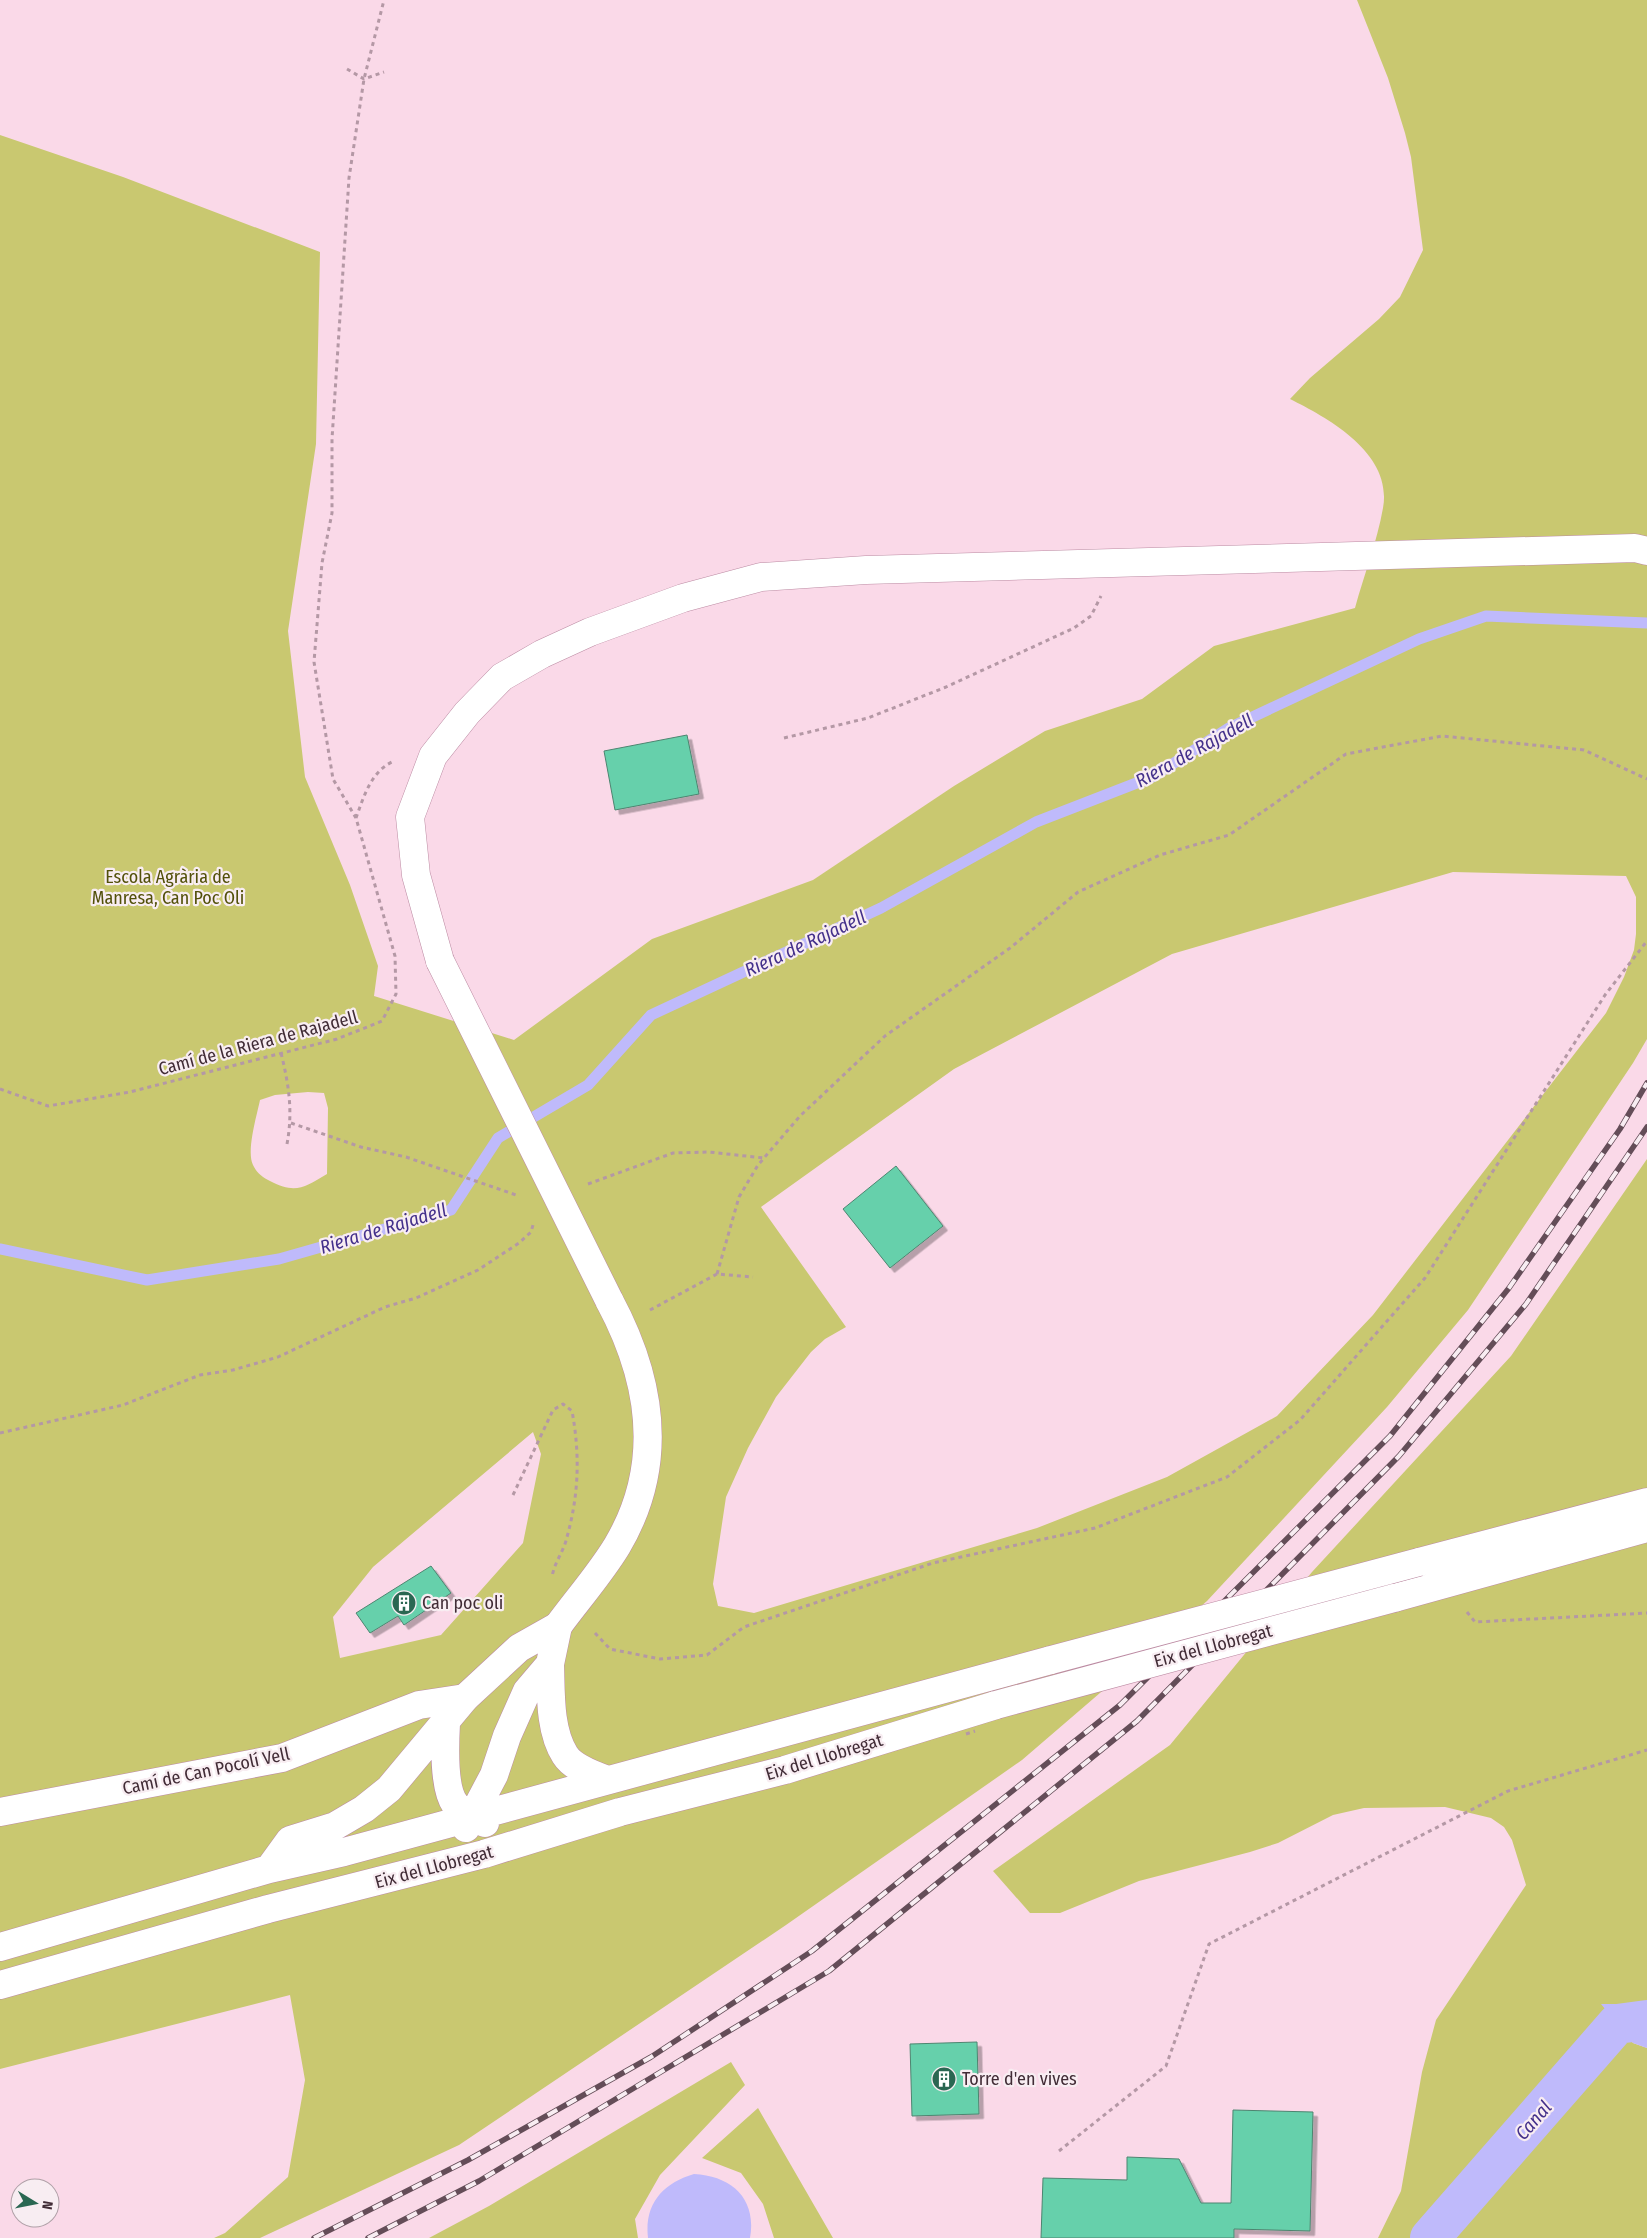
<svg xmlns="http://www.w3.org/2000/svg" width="1647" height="2238" font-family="'Fira Sans Condensed',sans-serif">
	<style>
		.green { fill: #c9c870; fill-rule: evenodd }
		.water { fill: #bfbafb }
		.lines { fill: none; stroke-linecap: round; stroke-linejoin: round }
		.stream { stroke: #bfbafb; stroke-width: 11 }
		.canal { stroke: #bfbafb; stroke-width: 40 }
		.building { fill: #66d0ab; stroke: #4d8570; filter: url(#shadow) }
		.minor-casing { stroke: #bc8ba3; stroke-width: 29 }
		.highway-casing { stroke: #bc8ba3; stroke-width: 29 }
		.path { stroke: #b498a5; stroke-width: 3; stroke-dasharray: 4 4; stroke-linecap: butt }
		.minor { stroke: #fff; stroke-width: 28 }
		.highway { stroke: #fff; stroke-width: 28 }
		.rail-casing { stroke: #644d58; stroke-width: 5.5 }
		.rail { stroke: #f8edf2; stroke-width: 4; stroke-dasharray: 11; stroke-linecap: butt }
		.minor-bridge-casing { stroke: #bc8ba3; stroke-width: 29; stroke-linecap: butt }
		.highway-bridge-casing { stroke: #bc8ba3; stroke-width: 29; stroke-linecap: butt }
		.path-bridge { stroke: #b498a5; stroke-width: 3; stroke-dasharray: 4 4; stroke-linecap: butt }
		.minor-bridge { stroke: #fff; stroke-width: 28 }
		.highway-bridge { stroke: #fff; stroke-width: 28 }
		.labels { text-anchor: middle; stroke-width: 4.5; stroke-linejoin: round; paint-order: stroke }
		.park-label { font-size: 18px; fill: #525009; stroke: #f8edf2 }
		.street-label { font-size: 18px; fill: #412c36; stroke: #f8edf2 }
		.poi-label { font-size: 18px; fill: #412c36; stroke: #f8edf2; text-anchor: start }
		.water-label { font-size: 19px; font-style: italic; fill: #44308b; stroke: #f8edf2 }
	</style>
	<defs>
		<filter id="shadow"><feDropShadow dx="4.5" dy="4.5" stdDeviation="0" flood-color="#0004"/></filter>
	</defs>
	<rect width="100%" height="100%" fill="#fad9e8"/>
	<!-- green -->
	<path class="green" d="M1357,0H1647V1039L1633,1063L1468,1310L1387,1407L1207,1601L1022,1760L786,1925L459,2145L260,2238H214L225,2233L288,2177L305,2080L290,1995L0,2069V135L123,177L320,252L316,444L288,631L305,777L350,885L378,966L374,996L514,1040L652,939L813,880L954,786L1045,731L1142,699L1214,646L1355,608C1364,575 1377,542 1383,508C1393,454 1330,419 1290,399L1310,378L1379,319L1400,297L1423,250L1411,157L1405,133L1388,78ZM1453,872L1626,876L1636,897V934L1634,950L1624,977L1606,1013L1373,1315L1277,1416L1167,1477L1037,1528L754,1613L718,1606L713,1584L726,1497L748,1448L776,1397L811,1352L825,1339L846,1327L761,1207L954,1069L1172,954ZM308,1092L324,1093L328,1108L327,1174C304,1188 295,1194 270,1181C263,1178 256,1172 253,1165C246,1151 257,1115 260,1100L275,1095ZM533,1432L541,1454L523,1543L441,1635L340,1658L333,1617L373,1567Z
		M1647,1159V2004H1602L1633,2043L1647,2048V2238H1378L1401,2191L1422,2072L1436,2020L1526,1885L1512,1840L1504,1827L1491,1818L1445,1807L1364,1808L1333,1815L1278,1843L1250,1852L1139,1881L1060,1913H1030L993,1871L1170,1745L1312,1572L1511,1356Z
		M731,2062L745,2085L660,2175L635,2219L638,2238H429L489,2206Z
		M758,2108L833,2238H774L763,2204L741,2173L702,2158Z"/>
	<!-- water -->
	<path class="water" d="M1601,2004H1647V2048L1633,2043Z
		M694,2174C732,2176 757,2199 750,2238H648C644,2204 663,2183 694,2174Z"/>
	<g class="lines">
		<!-- stream -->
		<path class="stream" d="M0,1249L147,1280L279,1259L451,1210L498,1138L588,1085L651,1015L881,908L1036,822L1152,777L1229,728L1419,639L1486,616L1647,623"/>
		<!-- canal -->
		<path class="canal" d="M1430,2238L1617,2024L1647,2020"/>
	</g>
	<!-- building -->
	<path class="building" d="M687,735L699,794L615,810L604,751Z
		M896,1166L943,1226L890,1268L843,1209Z
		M431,1566L451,1593L404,1625L398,1616L370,1633L356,1613Z
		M977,2042L979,2114L912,2116L910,2044Z
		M1233,2110L1313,2112L1310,2231L1234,2229V2238H1041L1043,2178L1127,2180V2157L1179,2159L1201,2203H1231Z"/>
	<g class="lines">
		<defs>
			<path id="minor" d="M440,961L416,875L410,817L433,756L467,713L502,677L542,654L590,632L683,598L761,577L866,570L1635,548L1647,551
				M558,1626C577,1600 600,1574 617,1546C665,1465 652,1380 609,1300
				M0,1812L282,1758L419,1705L465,1698"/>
			<path id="highway" d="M1419,1562L1647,1502
				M1394,1598L1647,1528
				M550,1664C551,1692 549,1730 565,1755C573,1768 594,1775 608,1780
				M446,1723C445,1742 443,1788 455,1804C461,1812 475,1819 485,1823
				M466,1828L494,1775L507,1736L527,1691L550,1664L558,1626
				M269,1869L290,1840L335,1826L364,1809L389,1789L465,1698L519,1648L558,1626
				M0,1947L269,1869L344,1852L1051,1660
				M0,1985L268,1909L484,1854L620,1812L785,1770L996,1705"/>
		</defs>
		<!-- minor casing -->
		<use href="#minor" class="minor-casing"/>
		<!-- highway casing -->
		<use href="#highway" class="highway-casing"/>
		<!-- path -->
		<path class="path" d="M347,69L364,79L384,72
			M784,738L868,718L946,687L1074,628L1091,616L1101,596
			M356,818C364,796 371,771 394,761
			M281,1053C289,1085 293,1112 287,1144
			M0,1089L48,1106L130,1092L337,1039L382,1021L396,994L395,956L356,818L333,779L314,662L322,563L332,513V439L349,178L364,79L384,0
			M291,1123L361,1147L406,1157L519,1196
			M588,1184L673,1153L709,1152L764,1158
			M717,1274L739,1197L758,1165L800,1116L885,1036L1010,948L1078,892L1160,855L1229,835L1346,754L1442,736L1584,750L1647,779
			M650,1310L717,1274L753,1277
			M0,1433L123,1405L200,1375L233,1370L278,1357L385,1307L416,1298L478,1270L519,1243L531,1232L533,1225
			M513,1495L553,1410L563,1404L572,1411C580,1454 579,1494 567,1537C564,1551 554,1563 552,1577
			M1467,1612L1475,1622L1647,1613
			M595,1633L610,1649L660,1659L707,1655L744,1627L933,1563L1095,1528L1227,1477L1300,1420L1425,1278L1605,995L1647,941
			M1059,2151L1166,2066L1209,1944L1508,1791L1647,1750"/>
		<!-- minor -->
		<use href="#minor" class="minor"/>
		<!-- highway -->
		<use href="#highway" class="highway"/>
		<defs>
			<path id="rail" d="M314,2238L468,2160L651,2057L812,1951L1120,1705L1390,1436L1509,1288L1620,1129L1647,1083
				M368,2238L479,2181L829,1971L1137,1721L1399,1456L1526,1304L1647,1127"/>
		</defs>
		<!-- rail casing -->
		<use href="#rail" class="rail-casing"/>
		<!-- rail -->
		<use href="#rail" class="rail"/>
		<defs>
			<path id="minor-bridge" d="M440,961L609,1300"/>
			<path id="highway-bridge" d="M1051,1660L1419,1562
				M996,1705L1394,1598"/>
		</defs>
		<!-- minor-bridge casing -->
		<use href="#minor-bridge" class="minor-bridge-casing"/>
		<!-- highway-bridge casing -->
		<use href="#highway-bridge" class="highway-bridge-casing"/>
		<!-- path-bridge -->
		<path class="path-bridge" d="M966,1734L975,1731"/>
		<!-- minor-bridge -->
		<use href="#minor-bridge" class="minor-bridge"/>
		<!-- highway-bridge -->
		<use href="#highway-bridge" class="highway-bridge"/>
	</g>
	<!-- icons -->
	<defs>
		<symbol id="building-disc" viewBox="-11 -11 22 22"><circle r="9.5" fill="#2a6752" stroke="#f8edf2"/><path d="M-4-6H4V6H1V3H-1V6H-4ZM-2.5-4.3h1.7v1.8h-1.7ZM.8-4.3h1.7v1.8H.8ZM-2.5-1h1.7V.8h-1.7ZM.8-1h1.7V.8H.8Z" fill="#fff"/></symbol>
	</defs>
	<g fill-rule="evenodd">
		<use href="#building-disc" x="390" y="1589" width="28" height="28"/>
		<use href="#building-disc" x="930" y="2065" width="28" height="28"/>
	</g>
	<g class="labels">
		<!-- park labels -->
		<g class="park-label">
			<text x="168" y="883">Escola Agrària de<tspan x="168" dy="21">Manresa, Can Poc Oli</tspan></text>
		</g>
		<!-- street labels -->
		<g class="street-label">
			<text transform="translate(258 1043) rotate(-15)" y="6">Camí de la Riera de Rajadell</text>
			<text transform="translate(1213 1646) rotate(-15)" y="6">Eix del Llobregat</text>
			<text transform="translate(824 1757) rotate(-17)" y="6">Eix del Llobregat</text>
			<text transform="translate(206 1771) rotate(-12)" y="6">Camí de Can Pocolí Vell</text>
			<text transform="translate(434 1867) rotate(-15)" y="6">Eix del Llobregat</text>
		</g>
		<!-- poi labels -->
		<g class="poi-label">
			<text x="422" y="1609">Can poc oli</text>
			<text x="962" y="2085">Torre d'en vives</text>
		</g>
		<!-- water labels -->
		<g class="water-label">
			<text transform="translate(1194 750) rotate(-29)" y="7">Riera de Rajadell</text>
			<text transform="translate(805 943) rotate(-25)" y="7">Riera de Rajadell</text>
			<text transform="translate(383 1228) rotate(-17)" y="7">Riera de Rajadell</text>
			<text transform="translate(1533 2120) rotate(-49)" y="7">Canal</text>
		</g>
	</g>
	<!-- north arrow -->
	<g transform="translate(35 2203) rotate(100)"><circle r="24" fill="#f8edf2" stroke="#afa0a7"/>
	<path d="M0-4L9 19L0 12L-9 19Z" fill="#2a6752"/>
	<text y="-8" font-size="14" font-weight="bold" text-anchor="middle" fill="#412c36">N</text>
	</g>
</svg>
